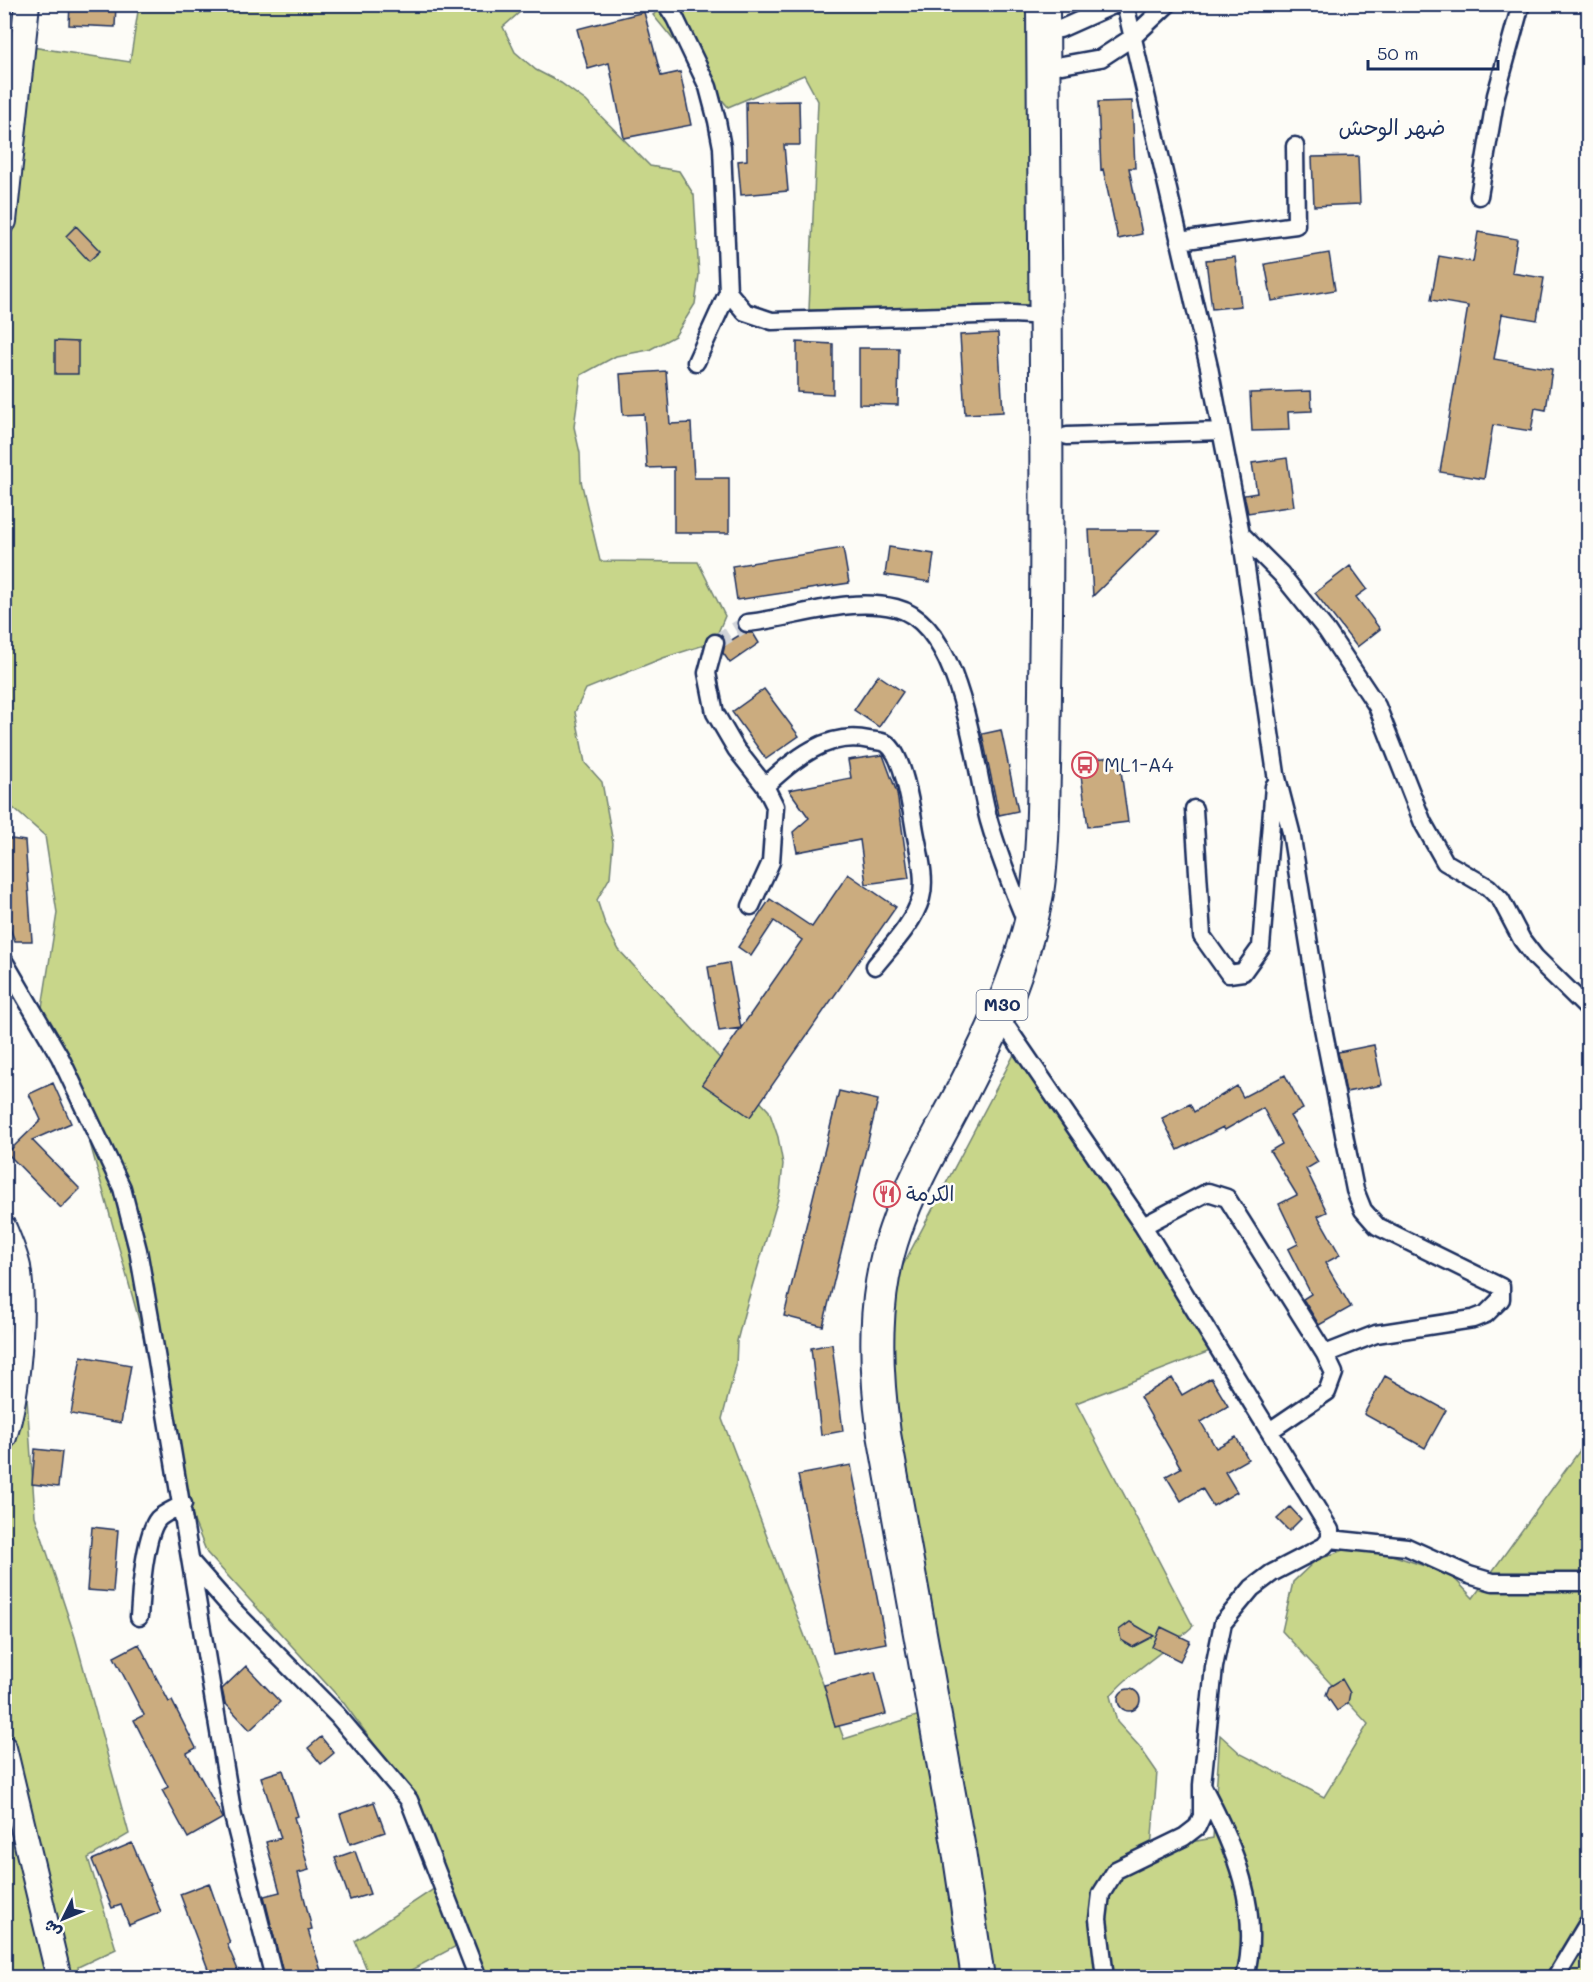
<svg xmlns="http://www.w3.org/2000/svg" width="1593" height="1982" font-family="Mali,'Playpen Sans Arabic',sans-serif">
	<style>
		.green { fill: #c8d68a; stroke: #728274; stroke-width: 1.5 }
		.building { fill: #cbac7f; stroke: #1b2f5e; stroke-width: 1.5 }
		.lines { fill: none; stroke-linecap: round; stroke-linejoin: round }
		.street-tunnel { stroke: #d0d3d8; stroke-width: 16; stroke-dasharray: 16 8; stroke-linecap: butt }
		.street-casing { stroke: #1b2f5e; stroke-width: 21 }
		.secondary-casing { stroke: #1b2f5e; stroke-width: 28 }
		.highway-casing { stroke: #1b2f5e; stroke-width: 36 }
		.street { stroke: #fdfcf7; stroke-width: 16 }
		.secondary { stroke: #fdfcf7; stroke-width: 24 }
		.highway { stroke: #fdfcf7; stroke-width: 32 }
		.labels { text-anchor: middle; stroke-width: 5; stroke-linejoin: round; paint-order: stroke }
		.shield { fill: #fdfcf7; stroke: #5f6c8c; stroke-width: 1.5 }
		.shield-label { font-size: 18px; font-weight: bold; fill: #1b2f5e }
		.poi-label { font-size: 20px; fill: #1b2f5e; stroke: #fdfcf7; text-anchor: start }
		.quarter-label { font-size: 22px; fill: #1b2f5e; stroke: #fdfcf7 }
	</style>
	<rect width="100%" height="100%" fill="#fdfcf7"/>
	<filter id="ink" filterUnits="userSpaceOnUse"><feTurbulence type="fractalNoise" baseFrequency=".0167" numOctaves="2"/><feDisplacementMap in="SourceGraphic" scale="12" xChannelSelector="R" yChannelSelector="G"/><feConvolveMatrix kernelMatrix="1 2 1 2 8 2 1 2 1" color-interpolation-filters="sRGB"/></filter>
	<g filter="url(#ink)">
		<!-- green -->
		<path class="green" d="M669,4L1035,5L1039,305L809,310L818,101L804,75L728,107L653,15Z
			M5,5H36L32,47L130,62L139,5H528L503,27L515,52L536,70L561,83L586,101L650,166L679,171L694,195L699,275L695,304L675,336L649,350L616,356L581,375L574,427L580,453L581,481L600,561L698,562L725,616L714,642L663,658L586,689L575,712L585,763L602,782L613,843L610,877L597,900L605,924L619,950L769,1111L778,1137L783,1164L780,1192L744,1314L737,1341L736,1366L722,1419L844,1739L942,1708L899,1529L882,1305L1018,1047L1218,1348L1076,1403L1193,1626C1166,1651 1135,1668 1110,1696L1117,1722L1139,1746L1157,1772L1151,1849L1213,1838L1220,1735L1241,1754L1324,1797L1368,1724L1282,1631L1293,1582L1315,1561L1348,1548L1374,1549L1451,1575L1473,1598L1588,1439V1977L473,1978L462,1943L398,1977H370L355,1941L446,1881L413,1796L343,1702L207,1553L185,1499L163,1407L80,1107L38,1033L57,913L45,836L5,801Z
			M4,1238L19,1280L35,1516L75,1637L129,1834L88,1858L116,1949L78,1967L79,1977H5V1842L22,1838L4,1770Z"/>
		<!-- building -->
		<path class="building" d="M70,4H116L115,27L69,25Z
			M644,12L661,76L680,72L691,125L624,138L609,63L588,69L577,29Z
			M799,101L800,145H784L788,191L741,195L738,161L747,160L746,102Z
			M1132,101L1135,168H1129L1142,234L1118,239L1103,169L1101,170L1098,102Z
			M1358,156L1360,204L1314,206L1312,157Z
			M76,226L100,251L89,261L66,236Z
			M1478,232L1517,239L1512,273L1544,278L1537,320L1502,314L1494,359L1552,369L1546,410L1535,408L1531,431L1493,425L1484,479L1440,472L1468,306L1431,300L1439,256L1473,262Z
			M1329,253L1335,290L1272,301L1265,264Z
			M1235,257L1241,306L1212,309L1206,260Z
			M998,333L1003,412L965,414L960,335Z
			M55,341L78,342V374H55Z
			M797,342L833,344V394L797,392Z
			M859,348H899L898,405L859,404Z
			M666,371L670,424L691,423L694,478H729V533H674V467L647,468L644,414L623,415L620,374Z
			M1311,391L1312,411L1288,412L1289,430L1252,431L1250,393Z
			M1287,458L1294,506L1248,513L1244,495L1257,493L1252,463Z
			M1089,530H1160L1093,596Z
			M889,547L934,554L930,582L885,575Z
			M843,548L849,583L737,600L732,566Z
			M1350,566L1367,589L1356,597L1380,629L1357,647L1315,593Z
			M743,633H753L759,643L730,663L723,653L725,644Z
			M878,675L903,692L879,727L854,710Z
			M764,689L799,736L766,759L732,712Z
			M1001,730L1018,811L999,815L982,734Z
			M883,755L897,793L909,878L866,884L860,840L797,852L793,832L809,818L789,790L851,778L848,760Z
			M1119,756L1128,822L1088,827L1079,761Z
			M4,838L25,841L32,941H15L4,914Z
			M848,874L896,907L750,1117L702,1084L802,940L774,921L751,956L738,947L770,899L812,927Z
			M729,963L741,1028L719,1031L708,967Z
			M1374,1045L1382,1085L1346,1092L1338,1052Z
			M1285,1075L1303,1109L1290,1116L1318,1162L1306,1169L1327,1212L1318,1216L1340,1255L1325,1263L1351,1307L1319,1325L1303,1299L1311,1294L1288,1249L1298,1244L1279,1204L1297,1195L1270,1151L1282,1144L1263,1108L1225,1130L1223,1127L1178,1150L1162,1118L1190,1104L1194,1112L1237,1086L1243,1097Z
			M53,1083L71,1123L32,1140L80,1189L61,1208L7,1153L41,1120L29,1094Z
			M839,1091L878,1100L823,1326L784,1316Z
			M832,1344L843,1431L821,1435L811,1348Z
			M81,1356L131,1365L121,1423L71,1414Z
			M1385,1376L1446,1410L1425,1448L1364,1414Z
			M1172,1378L1182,1395L1211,1378L1228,1406L1201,1422L1216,1448L1236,1437L1248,1459L1225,1472L1237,1492L1213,1506L1202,1488L1181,1501L1166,1476L1181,1468L1140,1397Z
			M35,1449L62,1452L58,1487L32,1484Z
			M851,1465L886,1643L833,1653L798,1475Z
			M1290,1507L1301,1519L1289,1531L1277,1519Z
			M92,1527L118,1530L113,1592L87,1590Z
			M1130,1622L1154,1636L1133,1647L1121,1640L1119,1630Z
			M1161,1627L1190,1641L1180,1661L1152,1647Z
			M139,1644L169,1702L172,1701L196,1748L187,1753L223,1818L188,1838L162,1790L168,1787L134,1720L144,1715L114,1657Z
			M246,1666L280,1702L250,1730L225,1703L222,1689Z
			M875,1672L886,1714L835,1727L824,1685Z
			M1342,1679L1350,1693L1348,1703L1337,1711L1326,1695L1329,1687Z
			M1118 1700a11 11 0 1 1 22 0a11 11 0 1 1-22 0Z
			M321,1737L334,1753L321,1764L308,1748Z
			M283,1770L298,1816L294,1817L309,1870L298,1873L312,1929L308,1930L323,1977H284L264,1896L280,1892L266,1842L281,1838L261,1777Z
			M374,1802L385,1832L350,1844L340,1814Z
			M132,1843L161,1912L129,1925L121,1905L112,1908L92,1860Z
			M355,1851L370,1894L350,1900L335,1858Z
			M209,1883L230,1943L227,1944L241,1977H211L180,1894Z"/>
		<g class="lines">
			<!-- street-tunnel -->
			<path class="street-tunnel" d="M715,643L747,623"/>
			<defs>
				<path id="street" d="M666,4L675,18L708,87L717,121L722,147L728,292L745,312L772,321L1013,314L1045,316
					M1125,4L1209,367L1241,534L1276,774L1291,832L1320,1013L1355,1190L1363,1210L1377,1226L1501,1287V1299L1486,1314L1473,1319L1376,1334L1325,1354L1227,1198L1208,1192L1143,1226
					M1060,29L1116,4
					M1062,65L1101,58L1133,37L1168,4
					M1479,196L1496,95L1521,4
					M1179,241L1296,225L1295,146
					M696,362L728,292
					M1067,436L1221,431
					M1241,534L1281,574L1327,631L1377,706L1423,823L1445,862L1488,887L1501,900L1522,940L1535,957L1588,1009
					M747,623C796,618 847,596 896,608C963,625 974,766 989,821C999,856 1013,891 1027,924
					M715,643L707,673L715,713L736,749L765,786L775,806L771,862L751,906
					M765,786C795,759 826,731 869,740C874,741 883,741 887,744C903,755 911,806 914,825C917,846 927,877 921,898C913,924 892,945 875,966
					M1194,809L1202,936L1229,974L1243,972L1261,947L1274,786
					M4,961L60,1057L122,1188L138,1250L150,1318L233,1816L274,1978
					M1008,1029L1143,1226L1330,1530V1539L1324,1546L1272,1573L1252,1588L1223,1623L1214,1667L1202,1785V1816L1197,1827L1184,1837L1116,1870L1101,1894L1098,1919L1105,1978
					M1271,1430L1327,1392L1334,1373L1325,1354
					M1330,1539L1407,1547L1469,1575L1493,1582H1588
					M192,1563L235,1612L337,1715L409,1800L478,1978
					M139,1617C140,1596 145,1534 158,1519C164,1513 175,1509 183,1504
					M1203,1787C1234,1846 1262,1910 1245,1978
					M1555,1978L1588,1923"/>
				<path id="secondary" d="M4,221L27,4
					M4,1228C9,1240 15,1254 18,1267C25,1310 18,1394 4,1437
					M4,1748L59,1978"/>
				<path id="highway" d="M978,1978L958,1844L884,1434C875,1367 872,1296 895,1231C914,1175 946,1125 972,1072C1001,1016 1026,956 1037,893C1043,852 1043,810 1044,769C1045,717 1045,666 1046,614C1048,411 1044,208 1043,4"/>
			</defs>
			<!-- street casing -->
			<use href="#street" class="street-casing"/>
			<!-- secondary casing -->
			<use href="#secondary" class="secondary-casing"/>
			<!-- highway casing -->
			<use href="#highway" class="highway-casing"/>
			<!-- street -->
			<use href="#street" class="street"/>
			<!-- secondary -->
			<use href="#secondary" class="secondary"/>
			<!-- highway -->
			<use href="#highway" class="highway"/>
		</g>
	</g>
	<!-- icons -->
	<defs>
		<symbol id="bus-ring" viewBox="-11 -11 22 22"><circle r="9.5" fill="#fdfcf7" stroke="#d1495b" stroke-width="1.5"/><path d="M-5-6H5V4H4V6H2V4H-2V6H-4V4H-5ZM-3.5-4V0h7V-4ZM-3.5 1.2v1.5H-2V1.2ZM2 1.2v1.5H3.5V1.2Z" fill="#d1495b"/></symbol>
		<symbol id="restaurant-ring" viewBox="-11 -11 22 22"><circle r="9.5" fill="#fdfcf7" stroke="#d1495b" stroke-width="1.5"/><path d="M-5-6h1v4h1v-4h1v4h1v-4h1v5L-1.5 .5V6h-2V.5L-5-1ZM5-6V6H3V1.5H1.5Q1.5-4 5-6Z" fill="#d1495b"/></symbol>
	</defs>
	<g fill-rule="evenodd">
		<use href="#bus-ring" x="1070" y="750" width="30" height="30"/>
		<use href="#restaurant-ring" x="872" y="1179" width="30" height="30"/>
	</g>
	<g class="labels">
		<!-- shield labels -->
		<rect class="shield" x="976.5" y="990" width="51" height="30" rx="4.5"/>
		<g class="shield-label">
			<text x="1002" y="1011">M30</text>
		</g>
		<!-- poi labels -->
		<g class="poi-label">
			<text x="1104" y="772">ML1-A4</text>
			<text x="906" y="1201">الكرمة</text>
		</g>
		<!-- quarter labels -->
		<g class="quarter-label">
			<text x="1392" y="135">ضهر الوحش</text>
		</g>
	</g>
	<!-- margin -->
	<rect width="1593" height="1982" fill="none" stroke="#fdfcf7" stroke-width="24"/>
	<rect x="12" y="12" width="1569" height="1958" fill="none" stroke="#1b2f5e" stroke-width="2" filter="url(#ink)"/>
	<!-- north arrow -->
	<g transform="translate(63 1919) rotate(227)" stroke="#fdfcf7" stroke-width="4.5" paint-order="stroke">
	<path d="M0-4.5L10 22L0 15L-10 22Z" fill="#1b2f5e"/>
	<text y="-9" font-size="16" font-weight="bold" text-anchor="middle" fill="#1b2f5e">ش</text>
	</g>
	<!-- scale -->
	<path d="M1368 60v9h130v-9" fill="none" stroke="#1b2f5e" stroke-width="3"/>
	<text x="1377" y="60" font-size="18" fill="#1b2f5e" stroke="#fdfcf7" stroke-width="4.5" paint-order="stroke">50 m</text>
</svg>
